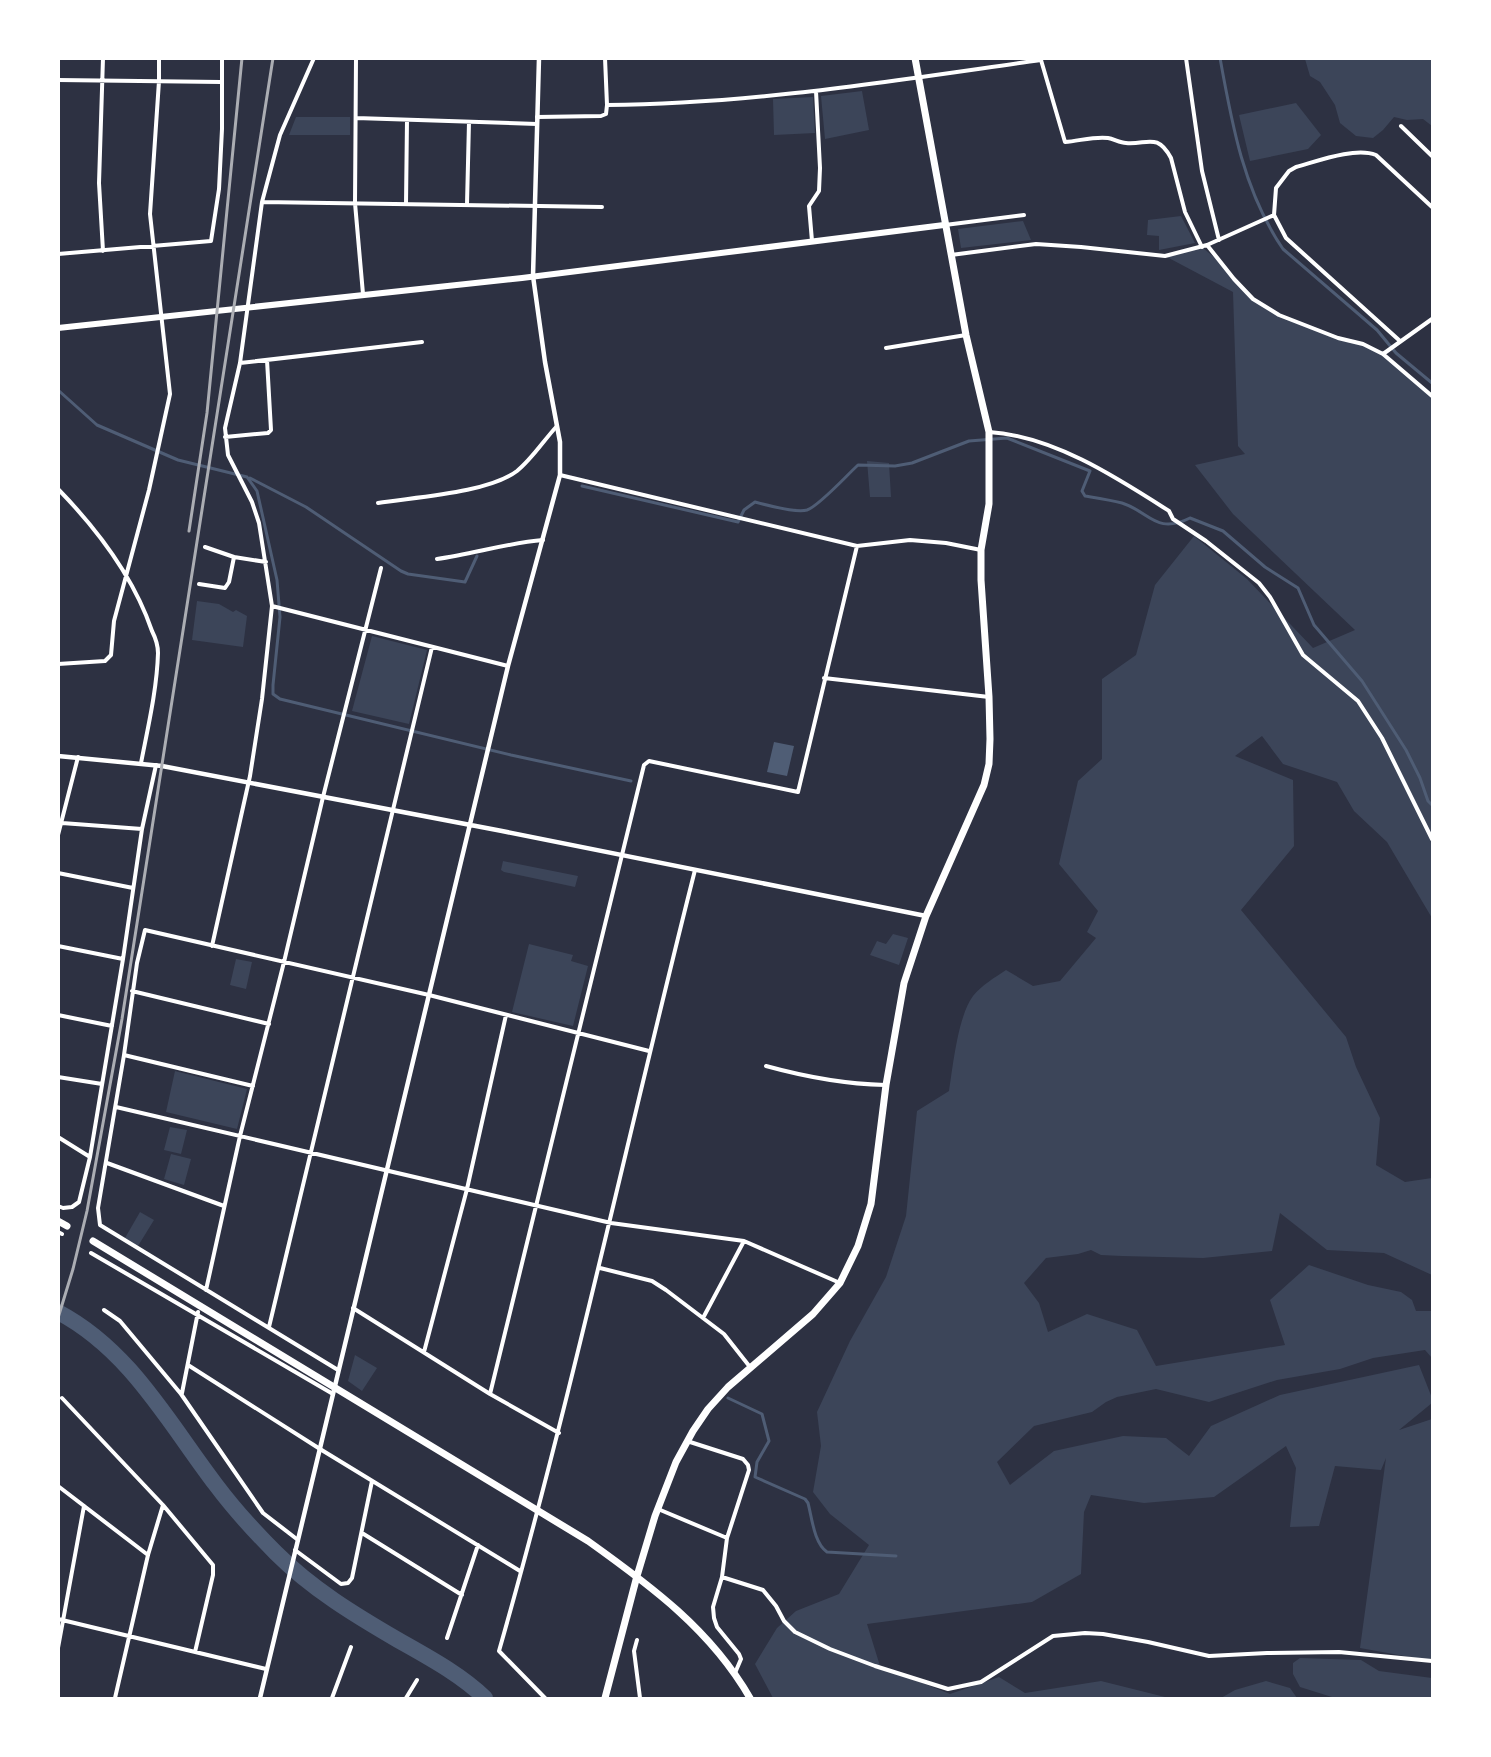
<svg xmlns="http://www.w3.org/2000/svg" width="1491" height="1757" font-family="Karla,sans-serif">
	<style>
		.green { fill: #3c4559 }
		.water { fill: #4f5d75 }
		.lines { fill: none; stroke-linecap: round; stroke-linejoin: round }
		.stream { stroke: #4f5d75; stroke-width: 3 }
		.river { stroke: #4f5d75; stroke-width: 16 }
		.minor { stroke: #fff; stroke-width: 4 }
		.tertiary { stroke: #fff; stroke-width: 4.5 }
		.primary { stroke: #fff; stroke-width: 6 }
		.trunk { stroke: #fff; stroke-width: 7 }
		.rail { stroke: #abadb3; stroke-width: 3 }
	</style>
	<rect width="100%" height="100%" fill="#2d3142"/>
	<!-- green -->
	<path class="green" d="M1305,59H1432V126L1423,119L1407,120L1394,117L1383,130L1373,138L1356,136L1340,123L1335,105L1320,82L1310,76Z
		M862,91L869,130L825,139L821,96Z
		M813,97L815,133L774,135L773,99Z
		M1296,103L1321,135L1308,149L1250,161L1239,115Z
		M296,117H350V135H289Z
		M1181,216L1195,243L1159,250V236L1147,235L1148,220Z
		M1023,221L1031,240L961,248L958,229Z
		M1202,247L1222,264L1253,299L1279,315L1310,327L1363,344L1383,354L1432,398V918L1387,842L1354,811L1337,782L1283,764L1262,736L1235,756L1293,780L1294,846L1241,910L1346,1037L1356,1067L1380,1118L1376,1165L1405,1182L1432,1178V1275L1384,1253L1327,1250L1280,1213L1272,1251L1203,1258L1122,1256L1101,1255L1091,1250L1078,1254L1046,1258L1024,1283L1039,1303L1048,1332L1087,1314L1137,1330L1156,1366L1285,1345L1270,1300L1309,1265L1368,1285L1401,1292L1412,1300L1416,1311H1432V1358L1425,1350L1373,1358L1340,1369L1277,1380L1209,1402L1156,1389L1117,1397L1106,1402L1092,1412L1034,1426L997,1462L1010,1485L1054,1451L1123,1436L1166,1438L1189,1456L1211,1426L1280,1395L1419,1365L1432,1398V1403L1399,1430L1432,1419V1661L1360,1648L1386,1458L1381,1470L1335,1466L1319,1526L1290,1527L1296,1468L1286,1446L1214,1497L1144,1503L1091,1495L1084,1512L1081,1574L1032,1602L867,1624L880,1666L950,1694L999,1677L1025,1693L1101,1681L1169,1698H773L755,1664L777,1628L796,1611L839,1594L869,1545L830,1514L813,1492L821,1446L817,1412L850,1341L886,1277L906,1216L917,1111L949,1091C953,1066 958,1016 973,996C982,985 994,978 1006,970L1033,986L1060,981L1096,938L1087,932L1098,911L1059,864L1078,781L1102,759V679L1136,655L1155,585L1194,536L1247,579L1313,648L1355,630L1233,514L1195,465L1245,454L1238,446L1233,292L1165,256Z
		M867,461L889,463L891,497H870Z
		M197,601L219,604L233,612L236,610L247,616L243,647L192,640Z
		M372,636L427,650L409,724L352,711Z
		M503,861L578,876L575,887L504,872L501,870Z
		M893,934L908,938L899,965L870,955L877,941L886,944Z
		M529,944L573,955L571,961L588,966L573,1026L512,1012Z
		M236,959L252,962L246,989L230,985Z
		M175,1071L247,1089L237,1129L166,1112Z
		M170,1127L187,1130L181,1154L164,1150Z
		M171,1154L191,1159L184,1185L164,1179Z
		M140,1212L154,1220L138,1246L125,1238Z
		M355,1355L377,1368L362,1391L348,1381Z
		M1300,1658L1361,1660L1379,1671L1432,1678V1698H1335L1300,1687L1293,1674V1663Z
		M1266,1681L1290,1688L1297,1698H1221L1235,1690Z"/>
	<!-- water -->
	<path class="water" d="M774,742L794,746L787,776L767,772Z"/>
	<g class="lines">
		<!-- stream -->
		<path class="stream" d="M1220,58C1232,125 1244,192 1283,249L1377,330L1396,353L1432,383
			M58,390L97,425L178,460L247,477L257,491L277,580L280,617L273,685V694L280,699L511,755L631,781
			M250,478L306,507L401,571L408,574L465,582L477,556
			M582,486L738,522L744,510L755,502C766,505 797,513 807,510C819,506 847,475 858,465L895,466L912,463L969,441L1007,438L1090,471L1082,491L1085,496C1097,498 1110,500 1122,503C1150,512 1156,535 1190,518L1223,531L1265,567L1298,588L1314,625L1362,681L1406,750L1420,778L1428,801L1432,805
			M728,1398L762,1414L769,1441L757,1462L755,1477L805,1499L808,1503C812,1518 814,1543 827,1552L896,1556"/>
		<!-- river -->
		<path class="river" d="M58,1312C130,1350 168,1422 216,1485C234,1509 255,1532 276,1553C312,1589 355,1615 398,1640C428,1657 460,1674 485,1698"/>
		<!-- minor -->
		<path class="minor" d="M103,58L99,183L103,251
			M356,58L355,203L363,294
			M605,58L607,105
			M1186,58L1202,171L1219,240
			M58,80L221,82
			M537,117L601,116L606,114L607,105C753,104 898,80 1041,60L1065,142C1079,141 1095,136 1108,138C1114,139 1120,143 1126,143C1147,145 1157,132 1171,158L1185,212L1202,247
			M356,118L537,124
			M1401,126L1432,156
			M262,202L602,207
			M406,204L407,120
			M467,204L469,122
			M945,225L1024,215
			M812,241L809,206L819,191L820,168L816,91
			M1207,245L1234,279L1253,299L1279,315L1338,338L1363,344L1383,354L1432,396
			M58,254L211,241L219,189L222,129V58
			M951,255L1036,244L1081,247L1165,256L1207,245L1274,215
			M1400,341L1286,238L1274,215L1276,188L1289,171L1296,167C1318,161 1355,147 1376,155L1432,207
			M886,348L966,335
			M1383,354L1432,319
			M240,363L422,342
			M989,432C1053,436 1116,477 1169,511L1173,519L1206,541L1259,583L1270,597L1303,655L1358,701L1382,738L1432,839
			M225,437L268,433L271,430L267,360
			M560,475L857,546L910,540L946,543L981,550
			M58,489C97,529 134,578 152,631C155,637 158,646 158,653C157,689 148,727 141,763
			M378,503C415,497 488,493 517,471C532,459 544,440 557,426
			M205,547L234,557
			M437,559C473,554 507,543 543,540
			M199,584L225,588L229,582L234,557L266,562
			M272,606L508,666
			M58,664L105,661L111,655L114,621L149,490L170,394L150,214L159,81V58
			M824,678L989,697
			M62,823L142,829
			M58,835L78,757
			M58,873L133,888
			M58,946L123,959
			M212,946L250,776L262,699L272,606L259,523L252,502L228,455L225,428L240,363L262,202L280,135L314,58
			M132,991L269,1024
			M58,1015L112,1026
			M124,1055L253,1086
			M766,1066C806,1077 844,1084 885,1085
			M58,1077L102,1084
			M116,1107L611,1223L744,1241L840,1283
			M58,1137L90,1157
			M107,1163L224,1206
			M58,1206L63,1208L72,1207L79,1202L90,1157L123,959L142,829L156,765
			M58,1232L62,1234
			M91,1253L333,1394
			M600,1268L652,1281L666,1290L724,1334L750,1367
			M206,1290L240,1136L284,962L323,797L381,568
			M353,1308L490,1394L559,1433
			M104,1310L120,1321L181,1394L263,1513L298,1540
			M703,1318L744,1241
			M269,1327L432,647
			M424,1352L467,1189L506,1015
			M188,1365L320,1449L520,1571
			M338,1370L100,1225L98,1208L124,1055L137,963L145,930L429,995L649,1051
			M182,1393L198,1312
			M490,1394L644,765L649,761L798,792L857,546
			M62,1398L163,1505L213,1565V1575L195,1652
			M687,1441L743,1459L748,1465L749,1470L727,1538
			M58,1486L148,1555
			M658,1509L727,1538L722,1577L713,1607L714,1618L717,1627L739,1654L741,1659L735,1673
			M362,1533L462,1595
			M295,1550L341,1584L348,1583L352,1578L372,1481
			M722,1577L763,1590L776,1606L784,1621L795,1632L830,1649L875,1666L948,1689L981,1682L1053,1636L1085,1633L1103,1634L1148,1642L1209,1656L1267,1653L1339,1652L1432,1661
			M58,1619L266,1669
			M447,1638L478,1545
			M637,1640L634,1651L640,1698
			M58,1648L84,1506
			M115,1698L148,1555L163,1505
			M332,1698L351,1647
			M406,1698L417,1680
			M545,1698L499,1651C573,1392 629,1130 695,870"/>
		<!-- tertiary -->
		<path class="tertiary" d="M58,756L162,766L502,831L926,916
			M260,1698L508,666L560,475V442L545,362L533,276L539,58"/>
		<!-- primary -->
		<path class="primary" d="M58,328L522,278L944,225"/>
		<!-- trunk -->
		<path class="trunk" d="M58,1221L67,1226
			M93,1241L588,1541C651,1586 711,1630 750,1698
			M605,1698L637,1576L655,1516L676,1462L693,1431L708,1409L728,1387L813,1314L840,1283L858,1246L871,1204L886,1085L904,983L926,916L984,785L989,764L990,739L989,697L981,580V550L989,504V432L966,335L915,58"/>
		<!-- rail -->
		<path class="rail" d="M189,531L207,413L242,58
			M58,1318L73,1269L87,1211L122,1019L273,58"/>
	</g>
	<!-- border -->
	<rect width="1491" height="1757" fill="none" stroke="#ffffff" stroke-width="120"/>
</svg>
